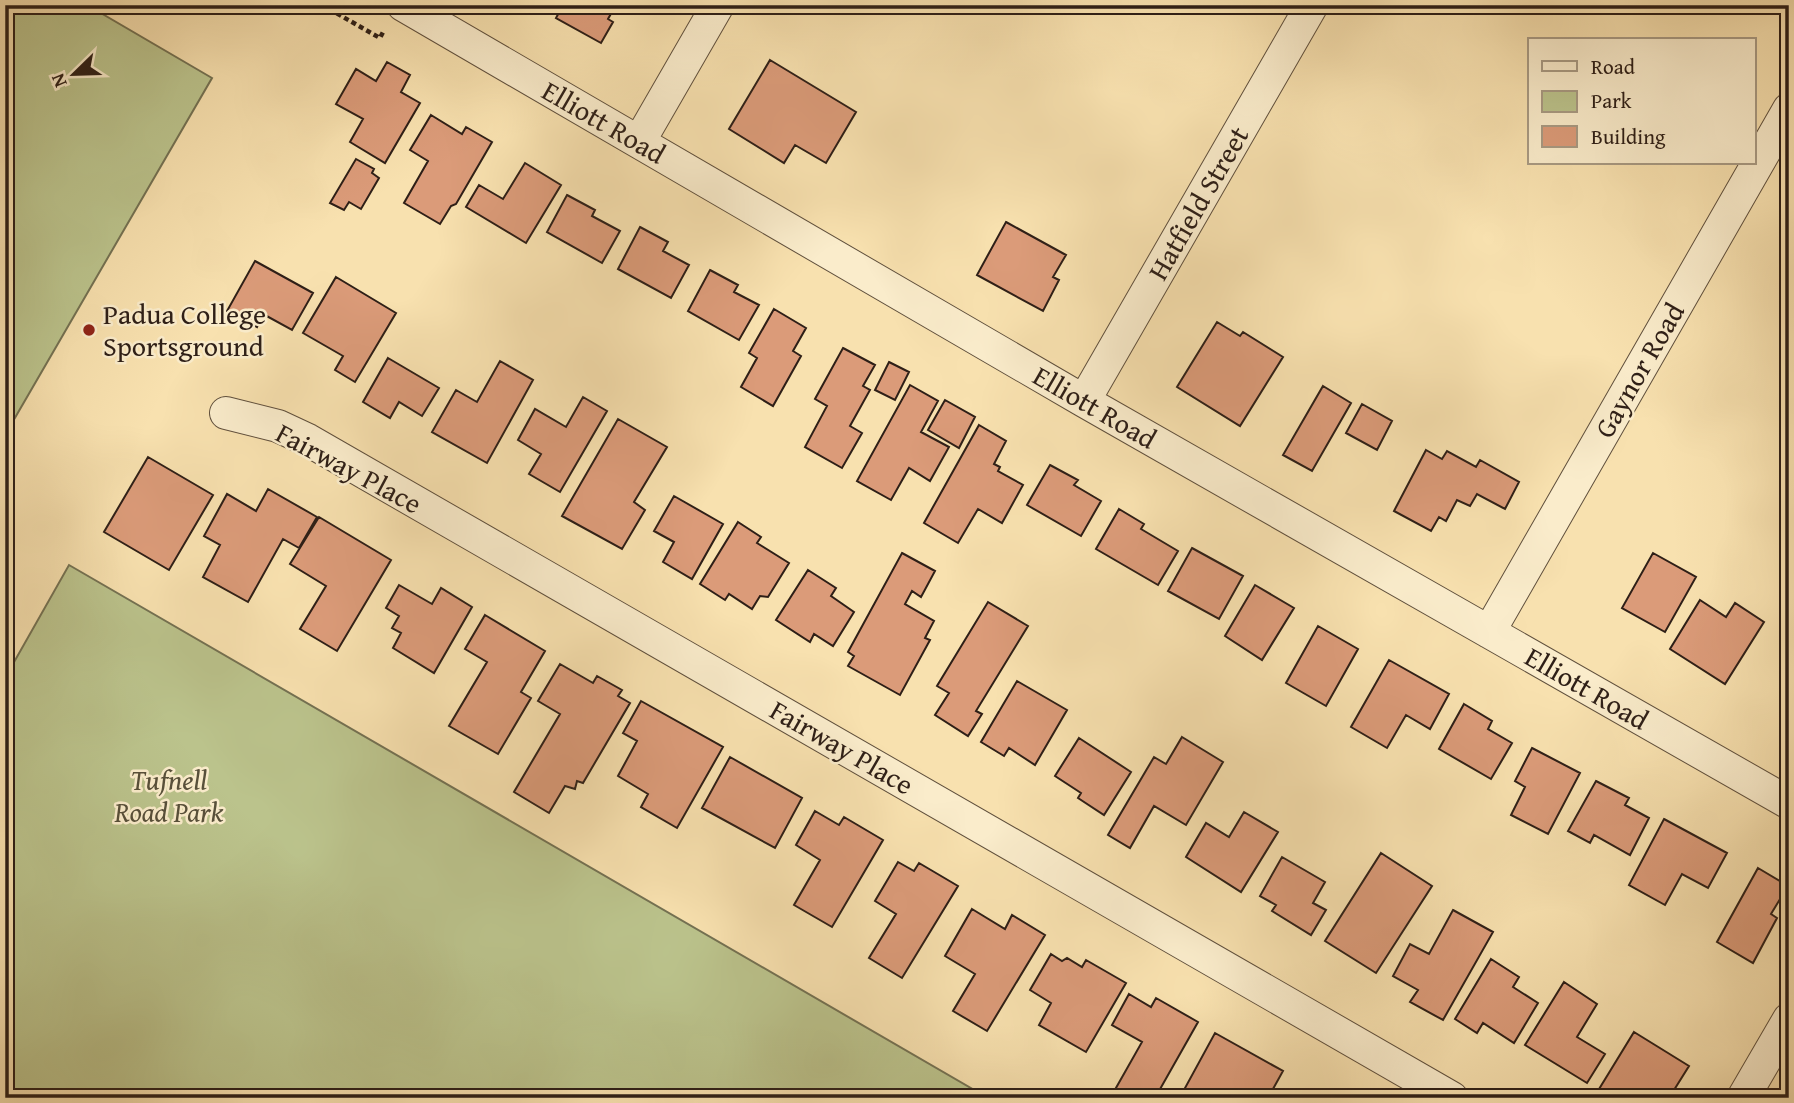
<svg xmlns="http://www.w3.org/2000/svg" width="1794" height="1103" font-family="'Gentium Book Plus',serif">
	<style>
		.green { fill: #bbc38c; stroke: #747152; stroke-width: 2 }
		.building { fill: #db9b79; stroke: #2e1f17; stroke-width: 2 }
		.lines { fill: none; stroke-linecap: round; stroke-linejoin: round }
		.minor-casing { stroke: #60503d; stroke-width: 34 }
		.path { stroke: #2e1f17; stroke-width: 4.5; stroke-dasharray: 5 3.5; stroke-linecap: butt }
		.minor { stroke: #faeccb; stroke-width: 32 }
		.poi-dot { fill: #8f2418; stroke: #faeccb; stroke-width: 2.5 }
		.labels { text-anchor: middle; stroke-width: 5; stroke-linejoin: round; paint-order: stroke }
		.street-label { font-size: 28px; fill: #2e1f17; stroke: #faeccb }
		.poi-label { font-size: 28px; fill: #2e1f17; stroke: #faeccb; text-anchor: start }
		.park-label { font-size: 28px; font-style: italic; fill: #58503a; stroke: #faeccb }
	</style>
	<rect width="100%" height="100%" fill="#f8e1af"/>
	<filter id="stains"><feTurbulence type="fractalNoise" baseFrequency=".00286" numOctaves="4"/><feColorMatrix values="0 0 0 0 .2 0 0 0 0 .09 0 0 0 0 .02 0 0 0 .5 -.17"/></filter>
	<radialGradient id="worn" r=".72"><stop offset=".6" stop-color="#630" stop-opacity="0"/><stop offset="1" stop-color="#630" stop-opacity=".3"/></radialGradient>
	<!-- green -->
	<path class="green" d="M5,5H87L212,78L5,435Z
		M69,565L988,1098H5V678Z"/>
	<!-- building -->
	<path class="building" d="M563,5H616L608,19L613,22L601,43L556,18Z
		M770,60L856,112L826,163L795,145L784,163L729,129Z
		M387,62L410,75L401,92L420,103L385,163L350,142L363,119L336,104L356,69L376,81Z
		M431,115L462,134L466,127L492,142L456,204L451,206L440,224L404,203L428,161L410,150Z
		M356,159L374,169L372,173L379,178L361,209L349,202L344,210L330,203Z
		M525,163L561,185L526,243L466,207L479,185L503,199Z
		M567,195L595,210L592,216L620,231L602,263L547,232Z
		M1006,222L1066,255L1053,277L1059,280L1043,311L977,275Z
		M640,227L668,242L663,251L689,265L671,298L618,269Z
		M255,261L313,293L292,330L263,314L257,327L227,311Z
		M710,270L738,285L734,292L759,305L739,340L688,311Z
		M336,277L396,313L355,382L335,370L343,356L303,333Z
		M774,309L806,328L793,351L801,356L773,406L741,387L757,358L749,353Z
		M1217,322L1240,336L1243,332L1283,357L1240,426L1177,387Z
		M843,348L875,365L863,386L870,390L850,426L862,433L842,468L805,447L827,406L815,399Z
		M388,358L439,388L422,416L399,402L390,418L363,402Z
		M500,361L533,380L487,463L432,432L456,390L477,402Z
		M889,362L909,372L895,400L875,390Z
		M910,385L938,401L921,432L949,447L930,481L909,468L891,500L857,481Z
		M1323,386L1351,403L1312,471L1283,455Z
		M583,397L607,411L560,492L529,474L541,454L518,440L535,409L566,427Z
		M945,400L975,417L959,448L928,430Z
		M1362,404L1392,421L1377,450L1346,433Z
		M618,419L667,447L634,502L645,510L622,549L562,516Z
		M979,425L1006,441L994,464L1000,467L998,471L1023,485L1002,523L978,509L958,543L924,523Z
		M1426,450L1442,459L1447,451L1476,467L1480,460L1519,482L1505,509L1477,494L1470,506L1457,500L1446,521L1439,517L1431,531L1394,511Z
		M148,457L213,495L169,570L104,532Z
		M1050,465L1078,480L1074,485L1101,501L1081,536L1027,505Z
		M268,489L317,517L299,548L283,539L248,602L203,577L220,545L204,536L227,494L256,511Z
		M674,496L723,524L692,579L663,562L674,542L654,531Z
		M1119,509L1144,524L1141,529L1178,551L1158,585L1096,549Z
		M319,517L391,560L337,651L300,629L326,586L290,564Z
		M738,522L761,537L757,543L789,563L768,597L760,596L752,609L729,594L725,600L700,584Z
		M1192,548L1243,576L1219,619L1168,591Z
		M902,553L935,571L921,597L912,591L905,604L934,621L925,638L930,640L900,695L848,666L854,656L848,652Z
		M1653,553L1696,577L1665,632L1622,608Z
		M808,570L836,588L831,596L854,612L833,646L814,634L810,642L776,620Z
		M399,585L432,604L441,588L472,607L434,673L393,648L401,633L392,628L399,616L386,608Z
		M1255,585L1294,608L1262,660L1225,636Z
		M1700,600L1726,617L1735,603L1764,622L1725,684L1670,649Z
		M988,602L1028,626L976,711L982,714L968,736L935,715L949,693L937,686Z
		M485,615L545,651L521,692L531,698L498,754L449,726L487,662L465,649Z
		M1318,626L1358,649L1326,706L1286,683Z
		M1389,660L1449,694L1430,729L1406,715L1387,748L1351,727Z
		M560,664L593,683L597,676L622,690L618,696L630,703L583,783L577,781L575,789L565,786L549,813L514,792L560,714L538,701Z
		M1017,681L1067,710L1035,765L1009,748L1004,756L981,742Z
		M641,701L723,747L677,828L641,807L648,794L618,776L637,741L623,733Z
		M1464,704L1492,721L1488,729L1512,743L1491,779L1439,749Z
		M1182,737L1223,762L1186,825L1154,806L1130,848L1108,835L1154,757L1166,764Z
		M1079,738L1131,772L1104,815L1078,798L1081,793L1055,776Z
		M1532,748L1580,773L1548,834L1511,815L1525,787L1515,781Z
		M730,757L802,798L775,848L702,808Z
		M1596,781L1629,798L1625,805L1649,818L1630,855L1594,835L1590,843L1568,831Z
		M815,811L839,825L844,817L883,840L832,927L794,905L820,860L796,845Z
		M1244,812L1278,832L1241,892L1186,857L1206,823L1229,837Z
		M1664,819L1727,853L1708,888L1682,874L1665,905L1629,885Z
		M1381,853L1432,886L1376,973L1325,941Z
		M1282,857L1325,882L1313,903L1326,910L1311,935L1272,911L1276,905L1260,896Z
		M898,862L914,871L919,863L958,886L902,978L869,958L896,914L875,901Z
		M1758,868L1788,886L1771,914L1777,918L1753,963L1717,942Z
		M972,909L1005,929L1012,915L1045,935L987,1031L953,1011L975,974L945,956Z
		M1453,910L1493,932L1443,1020L1410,1002L1418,990L1393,976L1410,944L1429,954Z
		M1051,954L1062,961L1067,958L1082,967L1086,960L1126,983L1086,1052L1039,1025L1051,1003L1030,990Z
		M1491,959L1519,977L1513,987L1538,1003L1514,1043L1483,1023L1477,1033L1455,1019Z
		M1564,982L1597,1004L1577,1037L1605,1054L1587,1083L1525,1045Z
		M1129,994L1151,1007L1156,998L1198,1022L1155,1098H1117L1112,1095L1142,1042L1112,1025Z
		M1634,1032L1689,1066L1669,1098H1601L1596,1094Z
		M1215,1033L1283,1071L1268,1098H1203L1185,1088Z"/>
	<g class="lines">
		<defs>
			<path id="minor" d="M403,5L1084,401L1789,803
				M639,142L718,5
				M1084,401L1312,5
				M226,413L278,426L308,440L1452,1098
				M1489,632L1789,109
				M1743,1098L1789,1019"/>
		</defs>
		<!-- minor casing -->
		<use href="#minor" class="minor-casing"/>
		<!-- path -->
		<path class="path" d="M322,5L380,38L384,30"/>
		<!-- minor -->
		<use href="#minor" class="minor"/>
	</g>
	<!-- markers -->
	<circle class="poi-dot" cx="89" cy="330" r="7"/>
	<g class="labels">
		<!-- street labels -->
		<g class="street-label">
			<text transform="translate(604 122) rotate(30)" y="10">Elliott Road</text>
			<text transform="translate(1198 203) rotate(-60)" y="10">Hatfield Street</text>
			<text transform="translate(1639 370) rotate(-60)" y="10">Gaynor Road</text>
			<text transform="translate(1095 407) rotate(30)" y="10">Elliott Road</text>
			<text transform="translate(349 468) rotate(28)" y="10">Fairway Place</text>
			<text transform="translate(1587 688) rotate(30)" y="10">Elliott Road</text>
			<text transform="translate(842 747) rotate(30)" y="10">Fairway Place</text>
		</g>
		<!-- poi labels -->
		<g class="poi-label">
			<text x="103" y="324">Padua College<tspan x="103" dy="32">Sportsground</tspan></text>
		</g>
		<!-- park labels -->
		<g class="park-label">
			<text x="169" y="790">Tufnell<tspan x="169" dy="32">Road Park</tspan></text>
		</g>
	</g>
	<!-- margin -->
	<rect width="1794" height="1103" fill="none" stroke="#f8e1af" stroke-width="28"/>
	<rect x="7" y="7" width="1780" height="1089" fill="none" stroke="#2e1f17" stroke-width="3.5"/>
	<rect x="14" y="14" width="1766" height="1075" fill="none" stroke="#2e1f17" stroke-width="2"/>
	<!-- legend -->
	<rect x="1528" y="38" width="228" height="126" fill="#faeccb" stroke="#a89a83" stroke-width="2"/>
	<rect x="1542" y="61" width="35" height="10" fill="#faeccb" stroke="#a89a83" stroke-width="2"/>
	<text x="1591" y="74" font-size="21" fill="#2e1f17">Road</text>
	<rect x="1542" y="91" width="35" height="21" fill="#bbc38c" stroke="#a89a83" stroke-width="2"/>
	<text x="1591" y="108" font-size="21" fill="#2e1f17">Park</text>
	<rect x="1542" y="126" width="35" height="21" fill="#db9b79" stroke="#a89a83" stroke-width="2"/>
	<text x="1591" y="144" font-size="21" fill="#2e1f17">Building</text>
	<!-- north arrow -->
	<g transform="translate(74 74) rotate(247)" stroke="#faeccb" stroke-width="5" paint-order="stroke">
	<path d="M0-5L12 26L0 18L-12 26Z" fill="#2e1f17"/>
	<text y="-10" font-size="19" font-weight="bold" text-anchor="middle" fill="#2e1f17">N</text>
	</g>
	<rect width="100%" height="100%" filter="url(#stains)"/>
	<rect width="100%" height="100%" fill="url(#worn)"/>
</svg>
